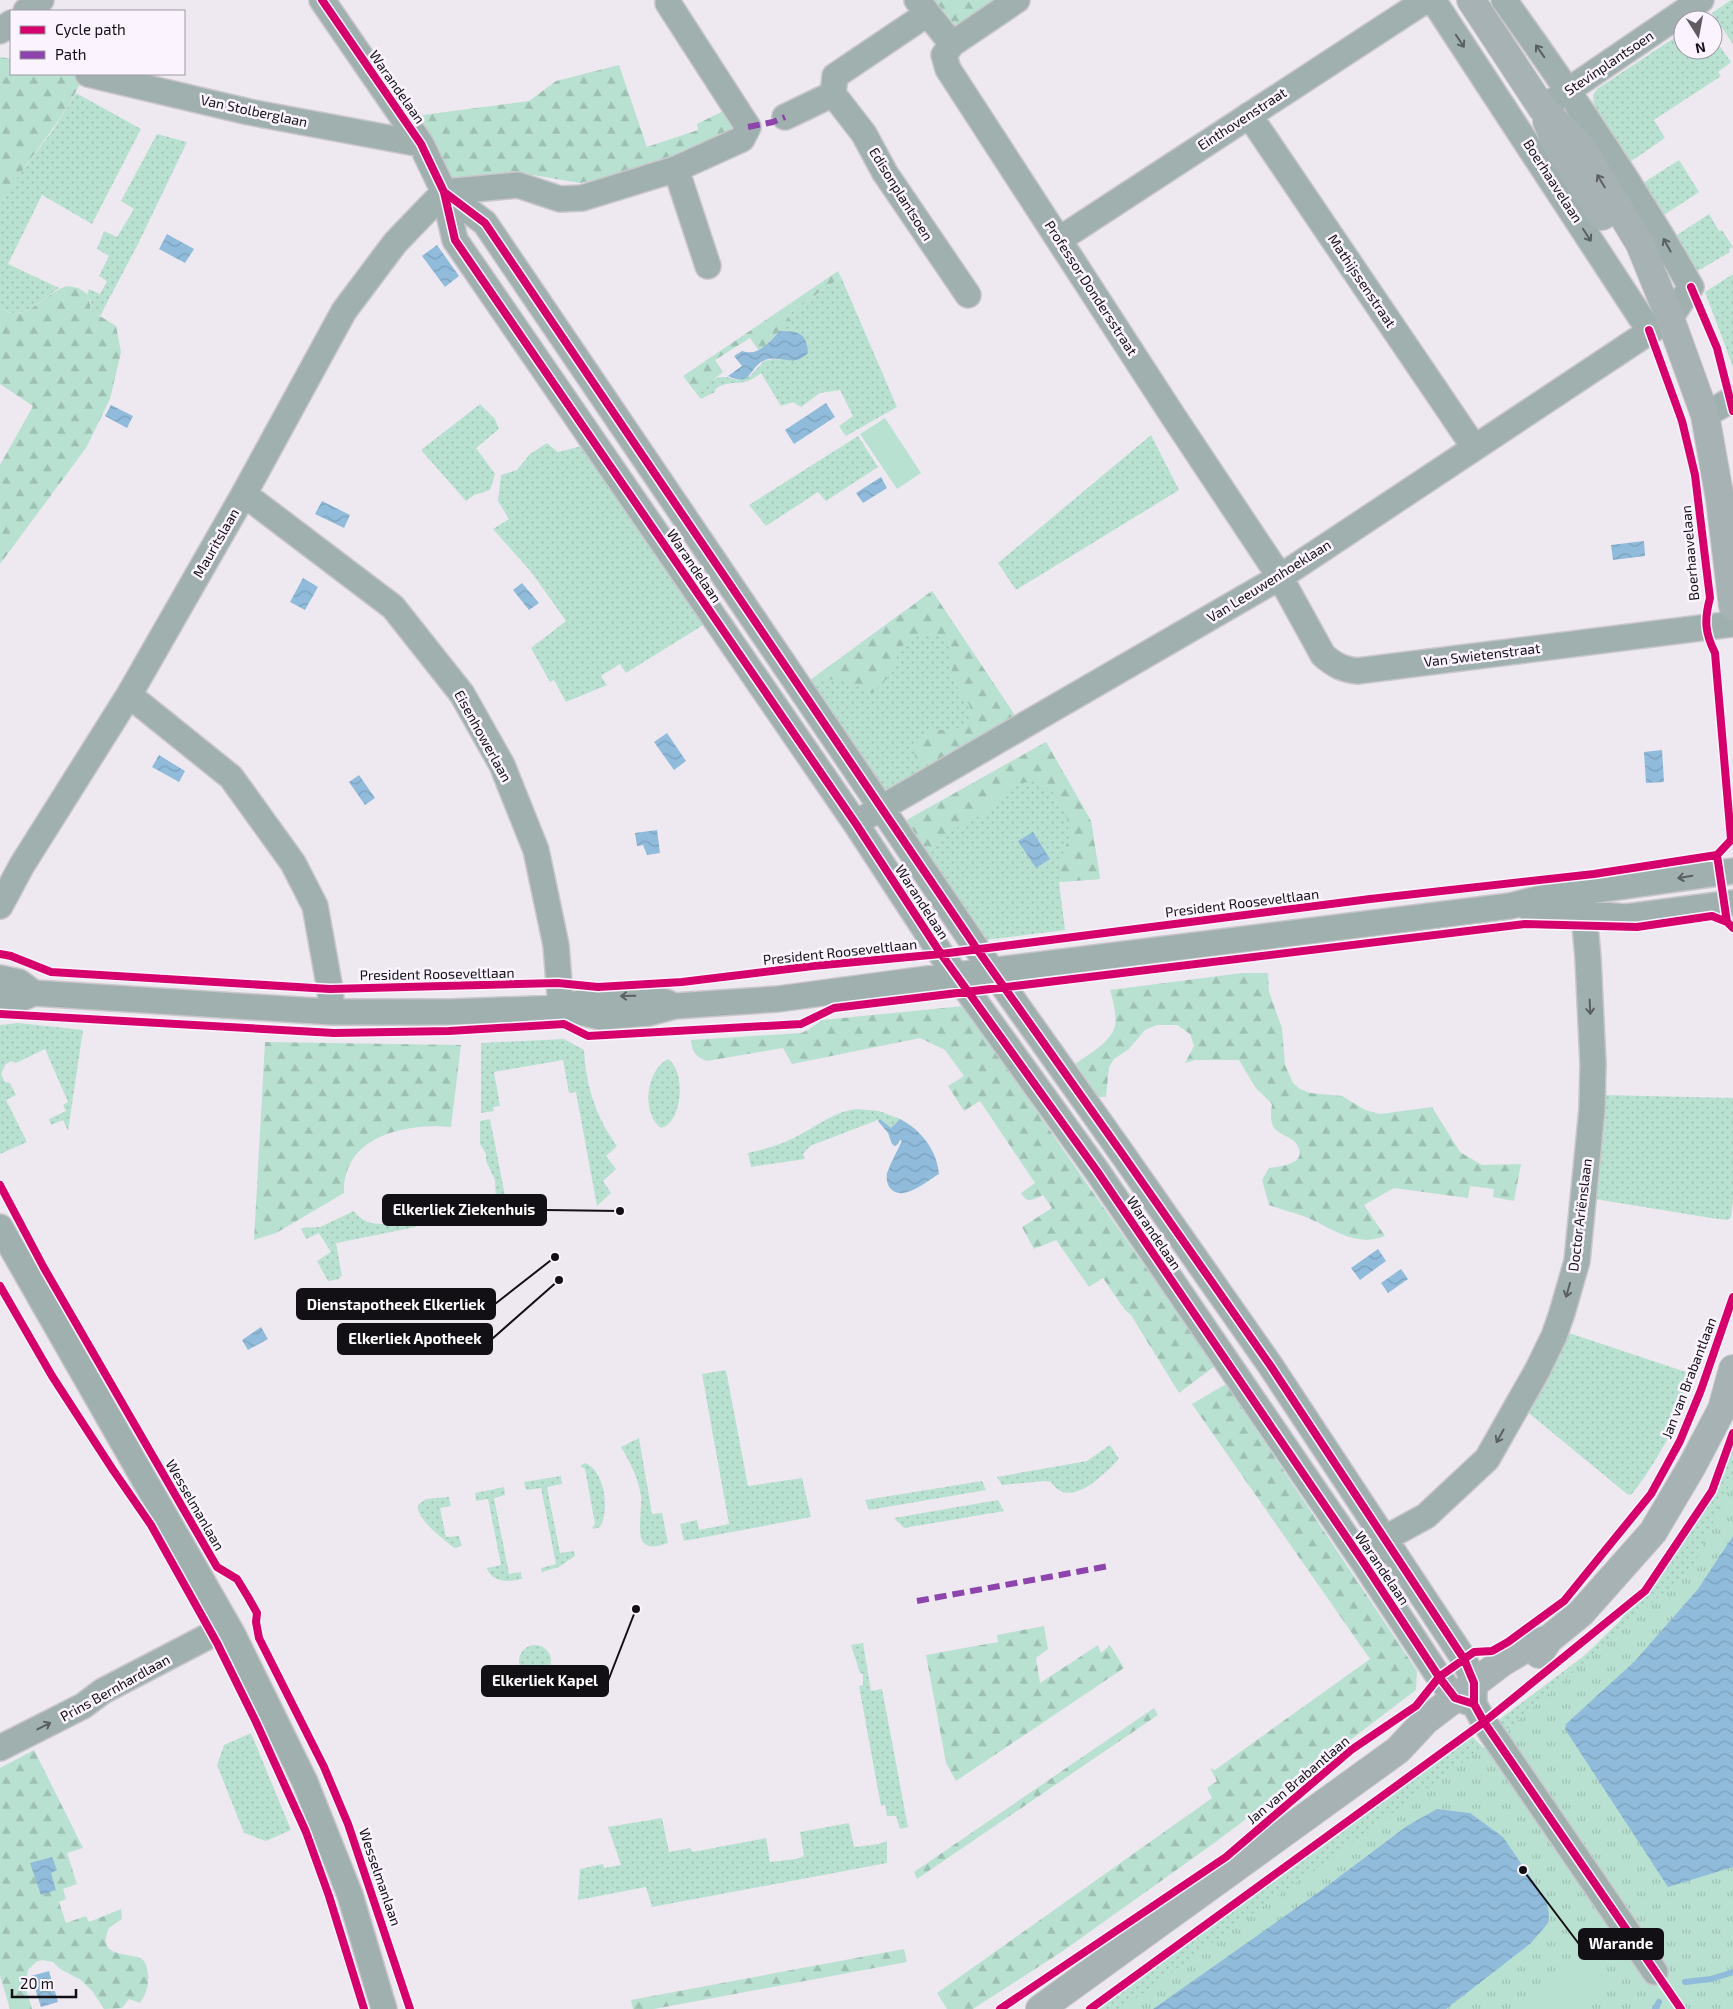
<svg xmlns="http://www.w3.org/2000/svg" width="1733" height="2009" font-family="'Exo 2',sans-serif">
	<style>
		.grass { fill: url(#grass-dots) }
		.forest { fill: url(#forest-firs) }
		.park { fill: url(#park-tufts) }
		.pitch { fill: #b9e1d1 }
		.water { fill: url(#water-waves) }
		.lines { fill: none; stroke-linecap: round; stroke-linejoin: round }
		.stream { stroke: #90bbdb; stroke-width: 6 }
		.minor-casing { stroke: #cac7cc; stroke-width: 28 }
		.major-casing { stroke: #cac7cc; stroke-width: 30 }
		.minor { stroke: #a0b0af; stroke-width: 25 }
		.major { stroke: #a7b2b4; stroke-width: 28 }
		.quiet { stroke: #8e44ad; stroke-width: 6; stroke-dasharray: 12 6; stroke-linecap: butt }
		.cycleway-casing { stroke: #fbf4ff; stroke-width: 11 }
		.cycleway { stroke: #d6006c; stroke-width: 8 }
		.oneway { stroke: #5a6062 }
		.oneway2 { stroke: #5d6164 }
		.labels { text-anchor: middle; stroke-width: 5; stroke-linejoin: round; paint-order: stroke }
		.street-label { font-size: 14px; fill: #131015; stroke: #fbf4ff }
		.leader { fill: none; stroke: #131015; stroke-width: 2 }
		.callout-dot { fill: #131015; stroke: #fbf4ff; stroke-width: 2 }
		.callout { fill: #131015; stroke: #131015; stroke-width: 2 }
		.callout-label { font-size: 15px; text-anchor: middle; font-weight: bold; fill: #fff }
	</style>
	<defs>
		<pattern id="grass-dots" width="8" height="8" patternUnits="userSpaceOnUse" patternTransform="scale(1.25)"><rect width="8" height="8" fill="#b9e1d1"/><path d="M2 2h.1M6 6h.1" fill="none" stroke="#9ec0b3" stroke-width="1.8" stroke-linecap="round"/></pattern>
		<pattern id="forest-firs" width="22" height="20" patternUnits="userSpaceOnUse" patternTransform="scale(1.25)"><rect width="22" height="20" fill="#b9e1d1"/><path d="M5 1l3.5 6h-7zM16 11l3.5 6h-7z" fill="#9ec0b3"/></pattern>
		<pattern id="park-tufts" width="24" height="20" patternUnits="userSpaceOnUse" patternTransform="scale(1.25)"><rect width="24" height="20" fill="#b9e1d1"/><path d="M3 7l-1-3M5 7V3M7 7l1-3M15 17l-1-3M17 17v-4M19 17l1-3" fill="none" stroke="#9ec0b3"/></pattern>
		<pattern id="water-waves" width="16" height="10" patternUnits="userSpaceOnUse" patternTransform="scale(1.25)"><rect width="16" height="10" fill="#90bbdb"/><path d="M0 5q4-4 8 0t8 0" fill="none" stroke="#7ba0bb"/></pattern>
	</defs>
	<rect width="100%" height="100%" fill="#eee9f0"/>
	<!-- grass -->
	<path class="grass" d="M1731,0H1733V44L1712,13Z
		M1683,32V50H1713V37L1731,62L1718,72L1721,76L1654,120L1665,138L1630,162L1594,107L1593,95L1597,89Z
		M76,93L141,129L92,224L42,195L8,264L59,288C40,300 24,323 0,308V206L10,187L53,130Z
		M157,134L187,142L138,244L100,316L89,310L91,303L87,294L89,289L100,294L107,281L99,276L109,256L97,249L104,231L117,237L134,209L121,201Z
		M1679,160L1699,192L1664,215L1643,183Z
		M1709,214L1719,231L1722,230L1733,247L1729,249L1730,252L1696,272L1674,237Z
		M1733,274V367L1705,292Z
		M841,277L897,407L846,436L839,426L853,416L840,390L820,393L801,407L793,402L781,406L761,373C742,389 735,378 716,388L715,392L701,399L696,393C710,381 717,372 737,380L750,376L764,361L773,359L796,360L788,331H780L787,315Z
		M480,404L495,419L499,429L476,448L495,474L490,490L474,495L466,501L421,450Z
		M1151,435L1179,490L1016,590L998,563Z
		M858,436L878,467L826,501L818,492L766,526L749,505Z
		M547,443L558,452L582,446L708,622L626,673L620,664L601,676L607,685L566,702L554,680L550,682L531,648L566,621L532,573L493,529L509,519L498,501L501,475L517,470L530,454Z
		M932,591L1016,717L883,791L806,683Z
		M1046,742L1091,821L1100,879L1059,882L1065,930L985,940L905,821Z
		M18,1023L83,1030L68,1131L63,1120L51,1125L49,1119L66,1111L63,1105L68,1102L45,1049L16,1063L11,1061L5,1065L1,1074L5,1082L10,1083L16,1095L6,1100L27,1142L0,1154V1025Z
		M564,1039L584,1050C586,1086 596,1117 617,1146L606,1156L616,1169L603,1181L611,1193L597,1206L576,1092L569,1093L563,1060L494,1072L500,1106L493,1107L494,1111L481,1113V1043Z
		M668,1059C686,1070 683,1123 661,1128C641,1114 646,1070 668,1059Z
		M1604,1095L1733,1098V1199L1731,1217L1728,1220L1711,1218L1595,1199L1602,1132Z
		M856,1109L879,1111L900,1119L891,1129L880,1119L810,1146L803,1154L805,1159L751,1167L748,1153C767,1149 786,1143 803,1133C821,1123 835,1112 856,1109Z
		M490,1119L510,1221L498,1224L496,1213L425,1226L424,1218L439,1214L448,1207L496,1205L495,1180L486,1161V1154L480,1144V1121Z
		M354,1211C368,1231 394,1223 415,1219L416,1227L336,1243L342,1276L339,1277L340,1279L328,1281L317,1261L331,1252L319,1233L306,1239L301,1228L320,1227Z
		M1563,1331L1686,1372L1691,1377C1689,1407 1651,1472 1631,1495L1627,1494L1525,1410Z
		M726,1370L748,1486L802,1478L811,1517L684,1541L680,1524L697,1520L699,1530L729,1524L702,1374Z
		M639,1438L652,1514L662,1513L668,1543C660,1545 650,1550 643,1542C637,1535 642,1509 641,1497C639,1479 630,1462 621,1447Z
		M1733,1443V1536L1645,1933L1496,1722L1585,1655L1619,1622L1682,1537L1705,1500Z
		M1110,1445L1119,1459C1104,1474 1070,1511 1051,1482L1045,1481L1002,1485L997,1477L1087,1461Z
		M585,1463C605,1470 610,1511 600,1527L594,1529L592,1528L595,1524L585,1469L580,1466Z
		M561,1476L562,1484L547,1487L560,1553L574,1551L575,1556L559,1567L542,1572L541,1568L556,1564L541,1488L526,1490L524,1482Z
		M982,1481L986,1490L869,1510L865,1500Z
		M504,1487L505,1495L494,1498L509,1574L521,1572L522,1579C509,1582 492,1583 487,1568L501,1565L488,1499L476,1501L475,1493Z
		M449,1497L451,1506L440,1508L446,1537L459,1536L462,1546L454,1548C443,1538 416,1520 418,1505L426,1499Z
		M998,1500L1004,1511L904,1528L894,1518Z
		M863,1643L871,1691L882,1689L908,1827L900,1829L896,1816H887L885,1805L881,1806L859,1686L863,1685V1674L860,1673L851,1645Z
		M519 1661a16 16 0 1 1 32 0a16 16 0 1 1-32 0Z
		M251,1733L291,1830L266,1841L244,1833L217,1765L224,1745Z
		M1472,1736L1501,1766L1153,2009H1085Z
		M662,1818L669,1852L691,1848L692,1852L766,1838L770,1862L796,1859L804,1856L800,1832L849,1823L854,1847L879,1844L887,1841V1863L652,1907L646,1887L578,1900L580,1869L603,1864L604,1868L621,1865L608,1827Z"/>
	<!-- forest -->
	<path class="forest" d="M922,0H996L948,35Z
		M0,57L11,59V74L84,75C62,125 25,160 0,206Z
		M619,65L647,147L698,130L697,124L723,111L736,131L663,164L580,183L515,172L450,186L415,116L529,101L556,81Z
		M838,271L841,277L787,315L792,323C778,329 771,343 759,351L750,338L715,360L723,372L696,393L683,376Z
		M68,286C83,288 92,294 90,310L116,326L121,352L110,399L86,448L0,564V465L33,406L0,384V308C28,326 43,292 68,286Z
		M932,591L1016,717L921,770L915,756L913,744C925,726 944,732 962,727C984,708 959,697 953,678C948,659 961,633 926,635C913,635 901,644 897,656C896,660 897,664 895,668C890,677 879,686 872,694C851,679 837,679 812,679Z
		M1046,742L1091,821L1100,879L1059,882V864L1069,838L1067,818L1055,794L1038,781L1020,783L1006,791L983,814L941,836L926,852L905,821Z
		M1242,973H1268L1269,992L1282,1028L1285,1065L1293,1083L1300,1089L1310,1093L1342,1096L1365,1110L1380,1114L1432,1107L1460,1152L1482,1165L1521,1164L1514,1201L1493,1197L1494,1189L1470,1186L1468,1198L1394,1188L1364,1205L1385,1236C1355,1248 1332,1228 1306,1217C1294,1212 1281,1210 1269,1205L1262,1180L1269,1168C1281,1166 1310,1164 1296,1143C1291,1137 1281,1135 1276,1130C1269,1123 1271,1112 1272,1104L1255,1087L1239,1060H1195L1185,1063L1194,1046L1190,1034L1177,1025H1157L1145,1030L1129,1049L1114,1059L1109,1067L1106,1097H1092L1069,1068C1082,1058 1107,1046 1114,1029C1118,1018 1113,1001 1110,990Z
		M964,1006L1087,1184L1215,1366L1179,1393L1131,1315L1125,1310L1103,1278L1089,1287L1056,1240L1034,1249L1022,1227L1052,1208L1043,1195C1033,1200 1027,1204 1021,1193L1035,1183L980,1101L964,1111L948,1086L964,1076L945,1050L920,1038L792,1064L783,1048L707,1061C696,1057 692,1052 691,1040L801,1033L808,1030L822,1020Z
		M265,1042L461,1045L451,1127C405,1123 343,1136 344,1193L276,1233L254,1240Z
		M1226,1384L1417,1671L1416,1690L1217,1841L1063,1951L973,2009H947L937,1993L1212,1798L1207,1788L1217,1781L1210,1768L1215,1770L1370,1659L1192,1404Z
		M1044,1626L1048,1649L1036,1658L1040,1683L1098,1645L1101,1653L1110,1645L1124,1668L956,1781L946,1763L926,1655L998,1642L997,1635Z
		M1154,1708L1158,1715L917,1879L914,1872Z
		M34,1750L83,1848L67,1853L77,1884L63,1889L66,1899L59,1902L66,1923L86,1916L89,1922L121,1909L122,1919L109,1928C94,1961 135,1951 143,1960C147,1964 147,1969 148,1974C149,1987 146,1993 140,2003L129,1999L122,2008L104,2009L93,1992L81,1980L60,1969L53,1962L42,1960L36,1962L28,1970L25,1986L32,2009H10L0,1976V1768Z
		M904,1949L907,1962L654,2009H633L631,2000Z"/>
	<!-- park -->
	<path class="park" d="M1733,1476V2009H1121L1505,1732L1694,1566Z"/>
	<!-- pitch -->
	<path class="pitch" d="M885,418L921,473L897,489L860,434Z
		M1579,1954L1604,1980L1575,2009H1531L1530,2002L1533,1995Z"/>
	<!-- water -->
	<path class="water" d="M167,234L194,249L185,263L159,249Z
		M437,245L459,276L445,287L422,256Z
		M780,331C798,331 807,333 808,353C793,369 779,353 763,361C747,370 752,387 728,376L742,366L734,356L742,351C759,357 769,342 780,331Z
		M826,403L835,417L794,444L785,430Z
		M111,405L133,416L127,428L105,416Z
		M881,477L887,488L863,503L856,493Z
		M322,501L350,515L344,528L315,514Z
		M1644,541L1645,556L1613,560L1611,545Z
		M303,578L318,587L305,610L290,602Z
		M522,583L539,603L529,610L513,590Z
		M667,733L686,761L674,770L654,742Z
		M1662,750L1664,782L1646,783L1644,752Z
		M159,755L185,771L179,782L152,767Z
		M359,775L375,798L365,805L349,782Z
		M657,830L660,853L647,855L643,845L637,846L635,833Z
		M1033,832L1050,859L1036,868L1018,841Z
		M880,1119L891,1128L900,1119C921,1130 937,1150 939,1174C927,1181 902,1203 890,1188C887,1184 886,1178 887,1173C891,1162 897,1151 902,1141L900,1140L898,1144L895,1146L892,1144L888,1133L878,1121Z
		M1378,1249L1386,1261L1360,1280L1351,1268Z
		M1401,1269L1408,1279L1388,1293L1381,1283Z
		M261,1327L268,1339L248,1350L242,1340Z
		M1733,1536V1867L1668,1887L1565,1729L1566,1724L1635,1661L1698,1589Z
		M1437,1809L1470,1813L1503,1837L1546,1900L1549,1914L1548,1923L1531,1943L1446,2009H1153L1319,1892L1407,1826Z
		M52,1857L57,1870L51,1873L56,1890L41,1895L30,1863Z
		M49,1971L58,2002L41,2007L31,1976Z"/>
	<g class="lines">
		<!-- stream -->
		<path class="stream" d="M1685,1982L1711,1979L1733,1972
			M1655,2009L1659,2002"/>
		<defs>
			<path id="minor" d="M322,0L421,144L444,192L455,240L856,824L941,954L1097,1171L1364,1563L1439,1677L1455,1698L1474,1704
				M917,0L952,44L944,55L948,69L1173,416L1280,577L1323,655C1334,665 1342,669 1357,671L1733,624
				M1433,0L1649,330
				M26,11L41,0
				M0,31L11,23
				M952,44L1017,0
				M88,74L249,112L421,144
				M833,94L864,134L885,173L968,295
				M1554,100L1701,0
				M1249,115L1474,447
				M785,117L833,94L835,76L927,14
				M676,169L708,266
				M444,192L485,223L977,949L1121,1152L1270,1365L1464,1659L1474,1683V1704L1484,1722L1655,1972
				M444,192L518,185L560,199L582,198L676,169L742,139L748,127L668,3
				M1060,239L1426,0
				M1705,415L1733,399
				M244,494L393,607L462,694L502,765L536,850L556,945L561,1008
				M129,695L231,777L293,863L315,906L330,989L332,1012
				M866,817L1280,577L1670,318L1691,287C1635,187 1571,93 1504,0
				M0,906L22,865L129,695L244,494L344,311L395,243L444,192
				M1530,909L1626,917L1733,903
				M0,978L19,982L34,993
				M0,999H20L34,993L332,1012H450L561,1008L598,998L619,997L648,996L668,1003
				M561,1008L601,1017L649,1013L675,1006L778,999L956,975L1510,906L1546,897L1733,871
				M0,1227L233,1635L305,1782L350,1895L384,2009
				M1378,1553L1384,1539L1426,1516L1487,1459L1537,1371L1554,1336L1562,1313L1577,1261L1592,1109L1593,1064L1588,958L1582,892
				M0,1748L83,1706L103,1691L228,1626"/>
			<path id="major" d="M1471,0L1542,108L1580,145L1640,244L1670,318L1705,415L1720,499L1733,606
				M1547,121L1558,148L1602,216
				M1539,1654L1549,1639L1581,1613L1653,1532L1692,1466L1722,1409L1733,1369
				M1040,2009L1398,1750L1426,1720L1501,1663L1531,1645L1549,1639"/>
		</defs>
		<!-- minor casing -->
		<use href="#minor" class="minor-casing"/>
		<!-- major casing -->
		<use href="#major" class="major-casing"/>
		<!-- minor -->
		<use href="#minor" class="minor"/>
		<!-- major -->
		<use href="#major" class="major"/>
		<!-- quiet -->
		<path class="quiet" d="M748,127L773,122L785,117
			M917,1601L1109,1566"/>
		<defs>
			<path id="cycleway" d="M322,0L421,144L444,192L455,240L856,824L941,954L1097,1171L1364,1563L1439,1677L1455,1698L1474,1704
				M444,192L485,223L977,949L1121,1152L1270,1365L1464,1659L1474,1683V1704L1484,1722L1681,2009
				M1691,287L1717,348L1733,411
				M1649,330L1682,421L1695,475L1710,598C1704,620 1705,633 1715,653L1731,839
				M1717,855L1727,922
				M0,954L11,956L51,972L330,989L558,983L598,987L682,982L813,966L941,954L1370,899L1594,874L1717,855L1733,838
				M0,1014L334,1033L449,1031L564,1024L588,1036L801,1024L834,1008L1525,924L1637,927L1712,916L1727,922L1733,928
				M0,1185L44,1268L217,1567L237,1579L248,1597L257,1613L256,1622L259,1638L324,1767L348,1824L410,2009
				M0,1286L52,1376L113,1470L151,1525L217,1643L256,1722L306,1832L329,1896L364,2009
				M1000,2009L1226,1857L1351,1750L1416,1706L1439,1677L1474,1652L1492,1651L1508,1642L1564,1601L1651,1494L1680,1441L1701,1390L1733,1297
				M1090,2009L1484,1722L1645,1591L1712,1491L1733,1433"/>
		</defs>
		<!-- cycleway casing -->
		<use href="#cycleway" class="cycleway-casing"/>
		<!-- cycleway -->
		<use href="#cycleway" class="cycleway"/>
	</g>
	<!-- one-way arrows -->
	<defs><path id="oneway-shaft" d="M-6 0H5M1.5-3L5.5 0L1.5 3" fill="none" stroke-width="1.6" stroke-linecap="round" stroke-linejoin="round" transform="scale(1.25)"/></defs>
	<g class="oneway">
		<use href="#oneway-shaft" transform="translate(1460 41) rotate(56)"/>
		<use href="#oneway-shaft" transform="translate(1540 51) rotate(-125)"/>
		<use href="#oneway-shaft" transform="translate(1587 235) rotate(57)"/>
		<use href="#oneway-shaft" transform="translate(1667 245) rotate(-119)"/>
		<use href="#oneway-shaft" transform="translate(1685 877) rotate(171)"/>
		<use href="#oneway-shaft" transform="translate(628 996) rotate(179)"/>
		<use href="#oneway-shaft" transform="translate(1590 1007) rotate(87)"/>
		<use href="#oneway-shaft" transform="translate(1568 1290) rotate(106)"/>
		<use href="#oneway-shaft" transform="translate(1500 1436) rotate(119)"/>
		<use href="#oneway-shaft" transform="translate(44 1726) rotate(-27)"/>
	</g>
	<use class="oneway2" href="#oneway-shaft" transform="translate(1601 181) rotate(-121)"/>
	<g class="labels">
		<!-- street labels -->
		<g class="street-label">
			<text transform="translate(1609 63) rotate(-34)" y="5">Stevinplantsoen</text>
			<text transform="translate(397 87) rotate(55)" y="5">Warandelaan</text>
			<text transform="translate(254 111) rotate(12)" y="5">Van Stolberglaan</text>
			<text transform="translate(1242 119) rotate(-33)" y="5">Einthovenstraat</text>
			<text transform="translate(1553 181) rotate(57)" y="5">Boerhaavelaan</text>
			<text transform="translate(901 194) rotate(58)" y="5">Edisonplantsoen</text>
			<text transform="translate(1362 281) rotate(56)" y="5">Mathijssenstraat</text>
			<text transform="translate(1091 288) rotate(57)" y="5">Professor Dondersstraat</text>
			<text transform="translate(216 543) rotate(-60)" y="5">Mauritslaan</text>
			<text transform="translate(1690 553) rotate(-95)" y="5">Boerhaavelaan</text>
			<text transform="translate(694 566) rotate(56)" y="5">Warandelaan</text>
			<text transform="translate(1269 581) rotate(-32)" y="5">Van Leeuwenhoeklaan</text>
			<text transform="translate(1482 655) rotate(-7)" y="5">Van Swietenstraat</text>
			<text transform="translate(483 736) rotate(61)" y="5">Eisenhowerlaan</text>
			<text transform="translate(922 902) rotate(57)" y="5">Warandelaan</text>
			<text transform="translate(1242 903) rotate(-7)" y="5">President Rooseveltlaan</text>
			<text transform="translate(840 952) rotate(-6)" y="5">President Rooseveltlaan</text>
			<text transform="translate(437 974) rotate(-1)" y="5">President Rooseveltlaan</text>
			<text transform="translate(1580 1215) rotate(-83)" y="5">Doctor Ariënslaan</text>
			<text transform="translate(1154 1233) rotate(56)" y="5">Warandelaan</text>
			<text transform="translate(1689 1378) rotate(-69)" y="5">Jan van Brabantlaan</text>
			<text transform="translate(195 1505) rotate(60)" y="5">Wesselmanlaan</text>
			<text transform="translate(1382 1568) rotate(56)" y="5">Warandelaan</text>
			<text transform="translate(115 1688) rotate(-29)" y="5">Prins Bernhardlaan</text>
			<text transform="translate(1298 1780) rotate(-40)" y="5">Jan van Brabantlaan</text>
			<text transform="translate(380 1877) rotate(71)" y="5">Wesselmanlaan</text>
		</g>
	</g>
	<!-- callouts -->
	<path class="leader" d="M620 1211L546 1210M555 1257L495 1304M559 1280L492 1339M636 1609L608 1681M1523 1870L1579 1944"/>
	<g class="callout-dot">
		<circle cx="620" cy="1211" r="5"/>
		<circle cx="555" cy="1257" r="5"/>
		<circle cx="559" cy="1280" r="5"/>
		<circle cx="636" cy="1609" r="5"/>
		<circle cx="1523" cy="1870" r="5"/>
	</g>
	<g class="callout">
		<rect x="383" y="1195" width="163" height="30" rx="5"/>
		<rect x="297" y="1289" width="198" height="30" rx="5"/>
		<rect x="338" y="1324" width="154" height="30" rx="5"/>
		<rect x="482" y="1666" width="126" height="30" rx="5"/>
		<rect x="1579" y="1929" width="84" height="30" rx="5"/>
	</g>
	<g class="callout-label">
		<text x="464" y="1215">Elkerliek Ziekenhuis</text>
		<text x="396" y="1310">Dienstapotheek Elkerliek</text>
		<text x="415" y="1344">Elkerliek Apotheek</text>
		<text x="545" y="1686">Elkerliek Kapel</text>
		<text x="1621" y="1949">Warande</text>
	</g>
	<!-- legend -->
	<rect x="10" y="10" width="175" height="65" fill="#fbf4ff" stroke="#9e99a1"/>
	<rect x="20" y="26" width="25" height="8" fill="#d6006c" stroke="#9e99a1"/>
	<text x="55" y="35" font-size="15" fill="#131015">Cycle path</text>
	<rect x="20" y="51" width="25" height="8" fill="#8e44ad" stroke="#9e99a1"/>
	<text x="55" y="60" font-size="15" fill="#131015">Path</text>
	<!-- north arrow -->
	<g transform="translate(1698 35) rotate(169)"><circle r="24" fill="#fbf4ff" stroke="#9e99a1"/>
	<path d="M0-4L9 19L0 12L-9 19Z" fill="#605c62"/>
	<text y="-8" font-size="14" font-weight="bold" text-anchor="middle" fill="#131015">N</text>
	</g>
	<!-- scale -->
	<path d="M12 1989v8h64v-8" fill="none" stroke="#131015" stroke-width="2.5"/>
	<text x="20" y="1989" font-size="15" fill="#131015" stroke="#fbf4ff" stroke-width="4" paint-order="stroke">20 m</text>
</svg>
